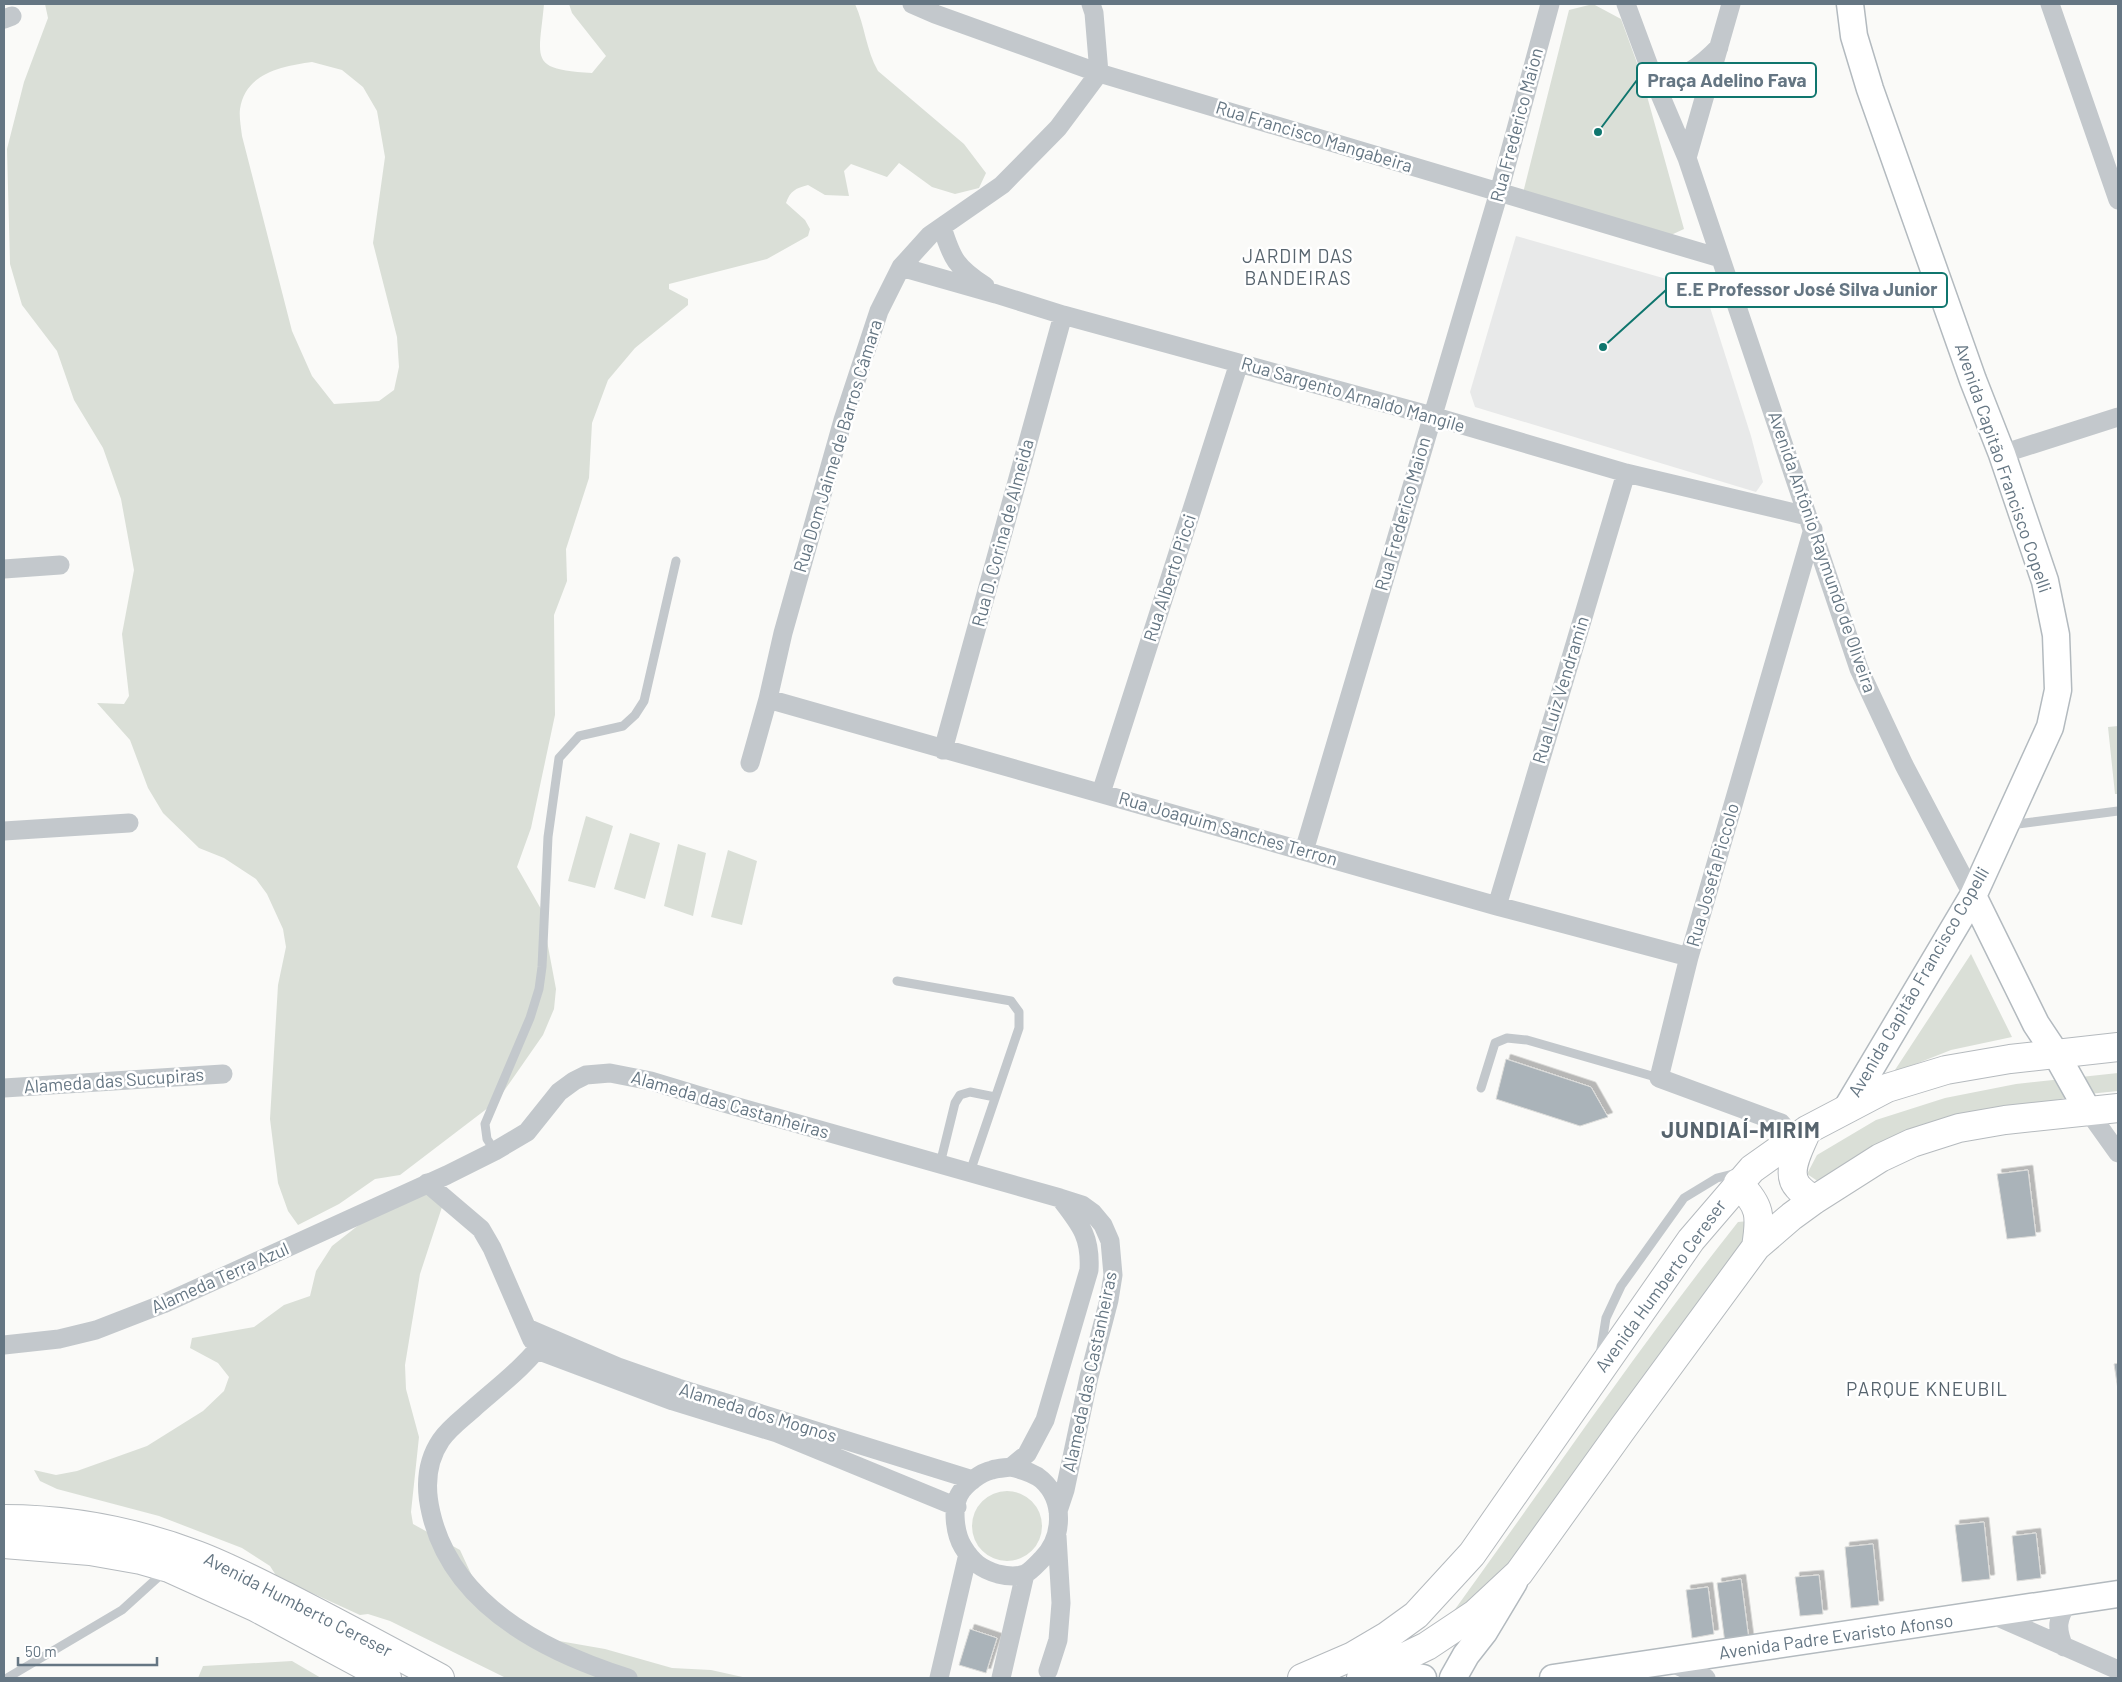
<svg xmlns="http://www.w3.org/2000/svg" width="2122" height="1682" font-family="Barlow,sans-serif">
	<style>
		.built { fill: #e8e9e9 }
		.green { fill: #dadfd7; fill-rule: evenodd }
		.building { fill: #aab3b9; stroke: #dcdcda; filter: url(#shadow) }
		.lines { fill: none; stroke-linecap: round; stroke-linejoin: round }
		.secondary-casing { stroke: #b3babf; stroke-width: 29 }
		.primary-casing { stroke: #b5babe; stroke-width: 30 }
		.lane { stroke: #c3c8cc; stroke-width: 9 }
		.street { stroke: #c3c8cc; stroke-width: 19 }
		.secondary { stroke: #fff; stroke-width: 26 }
		.primary { stroke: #fff; stroke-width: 28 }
		.labels { text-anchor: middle; stroke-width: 5; stroke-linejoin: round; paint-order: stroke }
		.street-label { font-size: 18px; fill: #657683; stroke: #fff }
		.neighbourhood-label { font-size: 19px; letter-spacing: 1px; fill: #57646e; stroke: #fff }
		.district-label { font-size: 22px; font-weight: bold; letter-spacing: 1px; fill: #57646e; stroke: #fff }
		.leader { fill: none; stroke: #0f766e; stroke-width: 2 }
		.callout-dot { fill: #0f766e; stroke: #fff; stroke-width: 2 }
		.callout { fill: #fff; stroke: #0f766e; stroke-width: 2 }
		.callout-label { font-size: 19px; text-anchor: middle; font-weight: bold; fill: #657683 }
	</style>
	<defs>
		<filter id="shadow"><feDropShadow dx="4.5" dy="-4.5" stdDeviation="0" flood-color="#0004"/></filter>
	</defs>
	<rect width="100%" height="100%" fill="#fafaf8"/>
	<!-- built -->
	<path class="built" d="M1516,236L1698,288L1708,301L1751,436L1763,482L1756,492L1475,407L1470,392Z"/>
	<!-- green -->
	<path class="green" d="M45,4H544C539,60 528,69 592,73L606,56L572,13L569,4H855C865,26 866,50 878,71L964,144L986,173L979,188L955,194L932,187L899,163L887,177L851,164L844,171L849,196L825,195L808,185C796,188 790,191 786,203L805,220L810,229L808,236L767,259L669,284V289L688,299V305L635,348L608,380L592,423L589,478L566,549L567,581L554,615L555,715L531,828L517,867L541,909L556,989L554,1009L543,1035L497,1101L400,1175L375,1179L339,1204L298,1225L288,1211L278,1183L270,1119L278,985L286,947L283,929L267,894L256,879L224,858L199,848L163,813L148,788L130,740L97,703L124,704L129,696L122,634L134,570L121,499L103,448L74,400L57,351L22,305L10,264L7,149L24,82L48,18ZM312,62L342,70L363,87L377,111L385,157L373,243L397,337L399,367L394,390L379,401L334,404L312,376L292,331L242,136C241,127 239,117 240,109C245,73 283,66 312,62Z
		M1593,4L1621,19L1640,71L1684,229L1671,235L1523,193L1569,10Z
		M2118,726V794H2115L2108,727Z
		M586,816L613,826L595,888L568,881Z
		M630,833L660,843L645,899L614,889Z
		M678,844L706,853L693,916L664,906Z
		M728,850L757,861L742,925L711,917Z
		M1971,954L2012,1037L1951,1050L1893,1073Z
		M2118,1073V1091L2079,1095L1937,1127L1819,1182L1807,1174L1817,1155L1876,1120L1945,1098L2016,1084Z
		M429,1194L442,1207L420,1274L405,1365L406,1389L419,1437L411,1512L413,1524L460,1550L486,1606L542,1638L605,1649L672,1668L711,1670L747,1678H506L390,1621L368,1614L360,1615L277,1577L270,1566L242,1548L159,1516L57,1489L40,1481L34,1470L56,1475L77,1471L147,1446L203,1411L224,1391L229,1377L218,1363L190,1348L192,1338L254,1327L284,1305L310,1296L316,1271L332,1246L383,1206L404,1196Z
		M1749,1221L1751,1232L1547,1514L1497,1579L1443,1626C1541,1491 1634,1353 1738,1222Z
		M972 1526a35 35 0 1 1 70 0a35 35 0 1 1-70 0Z
		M292,1661L321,1678H198L203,1666Z"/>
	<!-- building -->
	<path class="building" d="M1506,1059L1591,1087L1608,1117L1580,1126L1496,1099Z
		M2028,1170L2036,1236L2007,1239L1997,1174Z
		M2118,1363V1390L2114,1364Z
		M1984,1522L1990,1579L1962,1582L1955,1525Z
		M2036,1533L2041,1578L2017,1581L2012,1536Z
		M1873,1544L1879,1605L1851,1608L1845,1547Z
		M1819,1575L1823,1614L1800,1616L1795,1577Z
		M1741,1579L1749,1640L1725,1643L1717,1583Z
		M1708,1587L1714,1634L1692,1638L1686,1590Z
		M970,1629L997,1638L986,1673L959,1665Z"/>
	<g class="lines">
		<defs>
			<path id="secondary" d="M1973,896L2036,1024L2056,1054L2088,1111
				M1847,1108L1973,896L2050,727L2058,690L2056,635L2045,581L2002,454L1973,380L1870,89L1854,36L1850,4
				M1368,1678L1401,1674L1423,1678
				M1453,1678L1466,1655L1484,1632L1514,1582
				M1553,1678L2118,1594"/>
			<path id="primary" d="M1807,1130C1801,1146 1784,1172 1798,1187C1802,1192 1808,1196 1814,1200
				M1738,1183C1761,1206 1761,1216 1756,1247
				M4,1519C69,1519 136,1532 197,1555C229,1567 259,1583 289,1598C340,1624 390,1651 440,1678
				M4,1544L90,1551L141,1560L169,1568L255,1607L387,1678
				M1302,1678L1353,1656L1387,1636L1416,1615L1472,1554L1691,1240L1752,1169L1807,1130L1887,1088L1946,1070L2010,1059L2118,1047
				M1361,1678L1427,1646L1475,1614L1519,1573L1623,1428L1756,1247L1792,1216L1814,1200L1880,1158L1912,1143L1959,1128L2005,1120L2118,1108"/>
		</defs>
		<!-- secondary casing -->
		<use href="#secondary" class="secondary-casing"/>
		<!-- primary casing -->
		<use href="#primary" class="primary-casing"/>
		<!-- lane -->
		<path class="lane" d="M2010,825L2118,811
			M897,981L1011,1001L1019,1012V1028L970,1172
			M1481,1088L1495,1043L1507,1038L1527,1040L1659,1078
			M495,1151L487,1139L485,1124L530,1018L539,989L542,967L548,837L559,758L579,736L623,726L635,715L644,701L676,561
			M940,1164L955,1103L960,1095L970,1092L995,1097
			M1600,1355L1606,1318L1621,1286L1684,1198L1717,1178L1737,1173
			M7,1678L122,1610L165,1571"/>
		<!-- street -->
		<path class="street" d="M912,4L935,14L1099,73L1720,258
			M1626,4L1656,85L1687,158L1859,669L1904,765L1973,896
			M2050,4L2118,200
			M4,19L12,16
			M1656,85C1684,77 1699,68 1719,47
			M1687,158L1731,4
			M942,227C952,259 956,267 985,286
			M901,267L996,294L1063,315L1432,416L1626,473L1807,516
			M2002,454L2118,417
			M4,569L60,565
			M768,699L1497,906L1689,957
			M943,750L1063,315
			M750,763L768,699L783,633L843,420L879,311L901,267L930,235L1002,185L1058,128L1099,73L1094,13L1091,4
			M1101,793L1239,363
			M4,831L129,823
			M1304,851L1499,192L1550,4
			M1497,906L1626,473
			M4,1088L223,1074
			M2088,1111L2118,1153
			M1795,1139L1781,1123L1659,1078L1689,957L1813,529
			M427,1183L481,1229L492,1248L532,1340
			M527,1328L618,1367L678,1388L973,1480
			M547,1337C527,1365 499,1386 474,1408C463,1418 449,1428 441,1440C426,1462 425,1488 431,1513C452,1605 545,1652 628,1678
			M4,1345L59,1339L96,1330L163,1304L447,1175L495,1151L527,1132L559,1092L574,1081L586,1075L610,1073L651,1081L717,1101L1060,1198L1082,1205L1093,1213L1103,1225L1110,1241L1113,1275L1109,1300L1089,1377L1065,1490L1058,1511
			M537,1350L673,1401L777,1433L957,1507
			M1011,1467C1022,1470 1033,1472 1042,1480C1065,1501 1063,1538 1042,1559C1037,1564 1031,1571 1025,1574C1017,1577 1006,1576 998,1574C981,1569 972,1562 963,1547C955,1534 952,1509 959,1495C964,1485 981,1472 992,1470C998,1468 1005,1468 1011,1467Z
			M1011,1467L1027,1454L1045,1420L1089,1270C1091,1236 1080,1224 1060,1198
			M1991,1614L2118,1670
			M2064,1647C2056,1628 2057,1619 2068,1602
			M1667,1661L1706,1678
			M1048,1671L1058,1640L1061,1603L1057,1536
			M939,1678L968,1554
			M1001,1678L1025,1574"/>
		<!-- secondary -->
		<use href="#secondary" class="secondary"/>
		<!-- primary -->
		<use href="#primary" class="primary"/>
	</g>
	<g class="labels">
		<!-- street labels -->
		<g class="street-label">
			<text transform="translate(1517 125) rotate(-75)" y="6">Rua Frederico Maion</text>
			<text transform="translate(1314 137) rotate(17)" y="6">Rua Francisco Mangabeira</text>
			<text transform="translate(1353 395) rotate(16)" y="6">Rua Sargento Arnaldo Mangile</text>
			<text transform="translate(838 446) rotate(-73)" y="6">Rua Dom Jaime de Barros Câmara</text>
			<text transform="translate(2003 468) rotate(71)" y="6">Avenida Capitão Francisco Copelli</text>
			<text transform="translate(1403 514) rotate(-74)" y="6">Rua Frederico Maion</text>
			<text transform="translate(1003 533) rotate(-75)" y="6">Rua D. Corina de Almeida</text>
			<text transform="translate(1822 552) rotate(71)" y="6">Avenida Antônio Raymundo de Oliveira</text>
			<text transform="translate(1170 578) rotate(-72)" y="6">Rua Alberto Picci</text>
			<text transform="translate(1561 690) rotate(-73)" y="6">Rua Luiz Vendramin</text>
			<text transform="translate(1228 829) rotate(16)" y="6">Rua Joaquim Sanches Terron</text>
			<text transform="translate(1713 875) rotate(-74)" y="6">Rua Josefa Piccolo</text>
			<text transform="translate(1919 982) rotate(-60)" y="6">Avenida Capitão Francisco Copelli</text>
			<text transform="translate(114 1081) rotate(-4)" y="6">Alameda das Sucupiras</text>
			<text transform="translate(730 1105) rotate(16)" y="6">Alameda das Castanheiras</text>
			<text transform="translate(220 1278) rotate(-24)" y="6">Alameda Terra Azul</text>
			<text transform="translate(1661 1286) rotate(-54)" y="6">Avenida Humberto Cereser</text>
			<text transform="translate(1090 1372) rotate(-78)" y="6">Alameda das Castanheiras</text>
			<text transform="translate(758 1413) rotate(17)" y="6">Alameda dos Mognos</text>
			<text transform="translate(298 1605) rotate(27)" y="6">Avenida Humberto Cereser</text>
			<text transform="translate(1836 1637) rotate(-8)" y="6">Avenida Padre Evaristo Afonso</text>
		</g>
		<!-- neighbourhood labels -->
		<g class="neighbourhood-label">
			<text x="1298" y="263">JARDIM DAS<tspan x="1298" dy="22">BANDEIRAS</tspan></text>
			<text x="1927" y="1396">PARQUE KNEUBIL</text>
		</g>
		<!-- district labels -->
		<g class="district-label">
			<text x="1741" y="1138">JUNDIAÍ-MIRIM</text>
		</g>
	</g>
	<!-- callouts -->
	<path class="leader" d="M1598 132L1637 80M1603 347L1666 290"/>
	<g class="callout-dot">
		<circle cx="1598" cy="132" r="5"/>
		<circle cx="1603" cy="347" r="5"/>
	</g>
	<g class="callout">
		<rect x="1637" y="63" width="179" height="34" rx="5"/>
		<rect x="1666" y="273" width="281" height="34" rx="5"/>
	</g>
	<g class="callout-label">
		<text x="1727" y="87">Praça Adelino Fava</text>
		<text x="1807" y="296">E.E Professor José Silva Junior</text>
	</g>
	<!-- border -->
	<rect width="2122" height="1682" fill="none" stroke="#657683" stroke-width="10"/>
	<!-- scale -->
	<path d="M18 1657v8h139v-8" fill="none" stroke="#657683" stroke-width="2.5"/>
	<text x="25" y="1657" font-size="15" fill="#657683" stroke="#ffffff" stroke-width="4" paint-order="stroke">50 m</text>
</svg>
